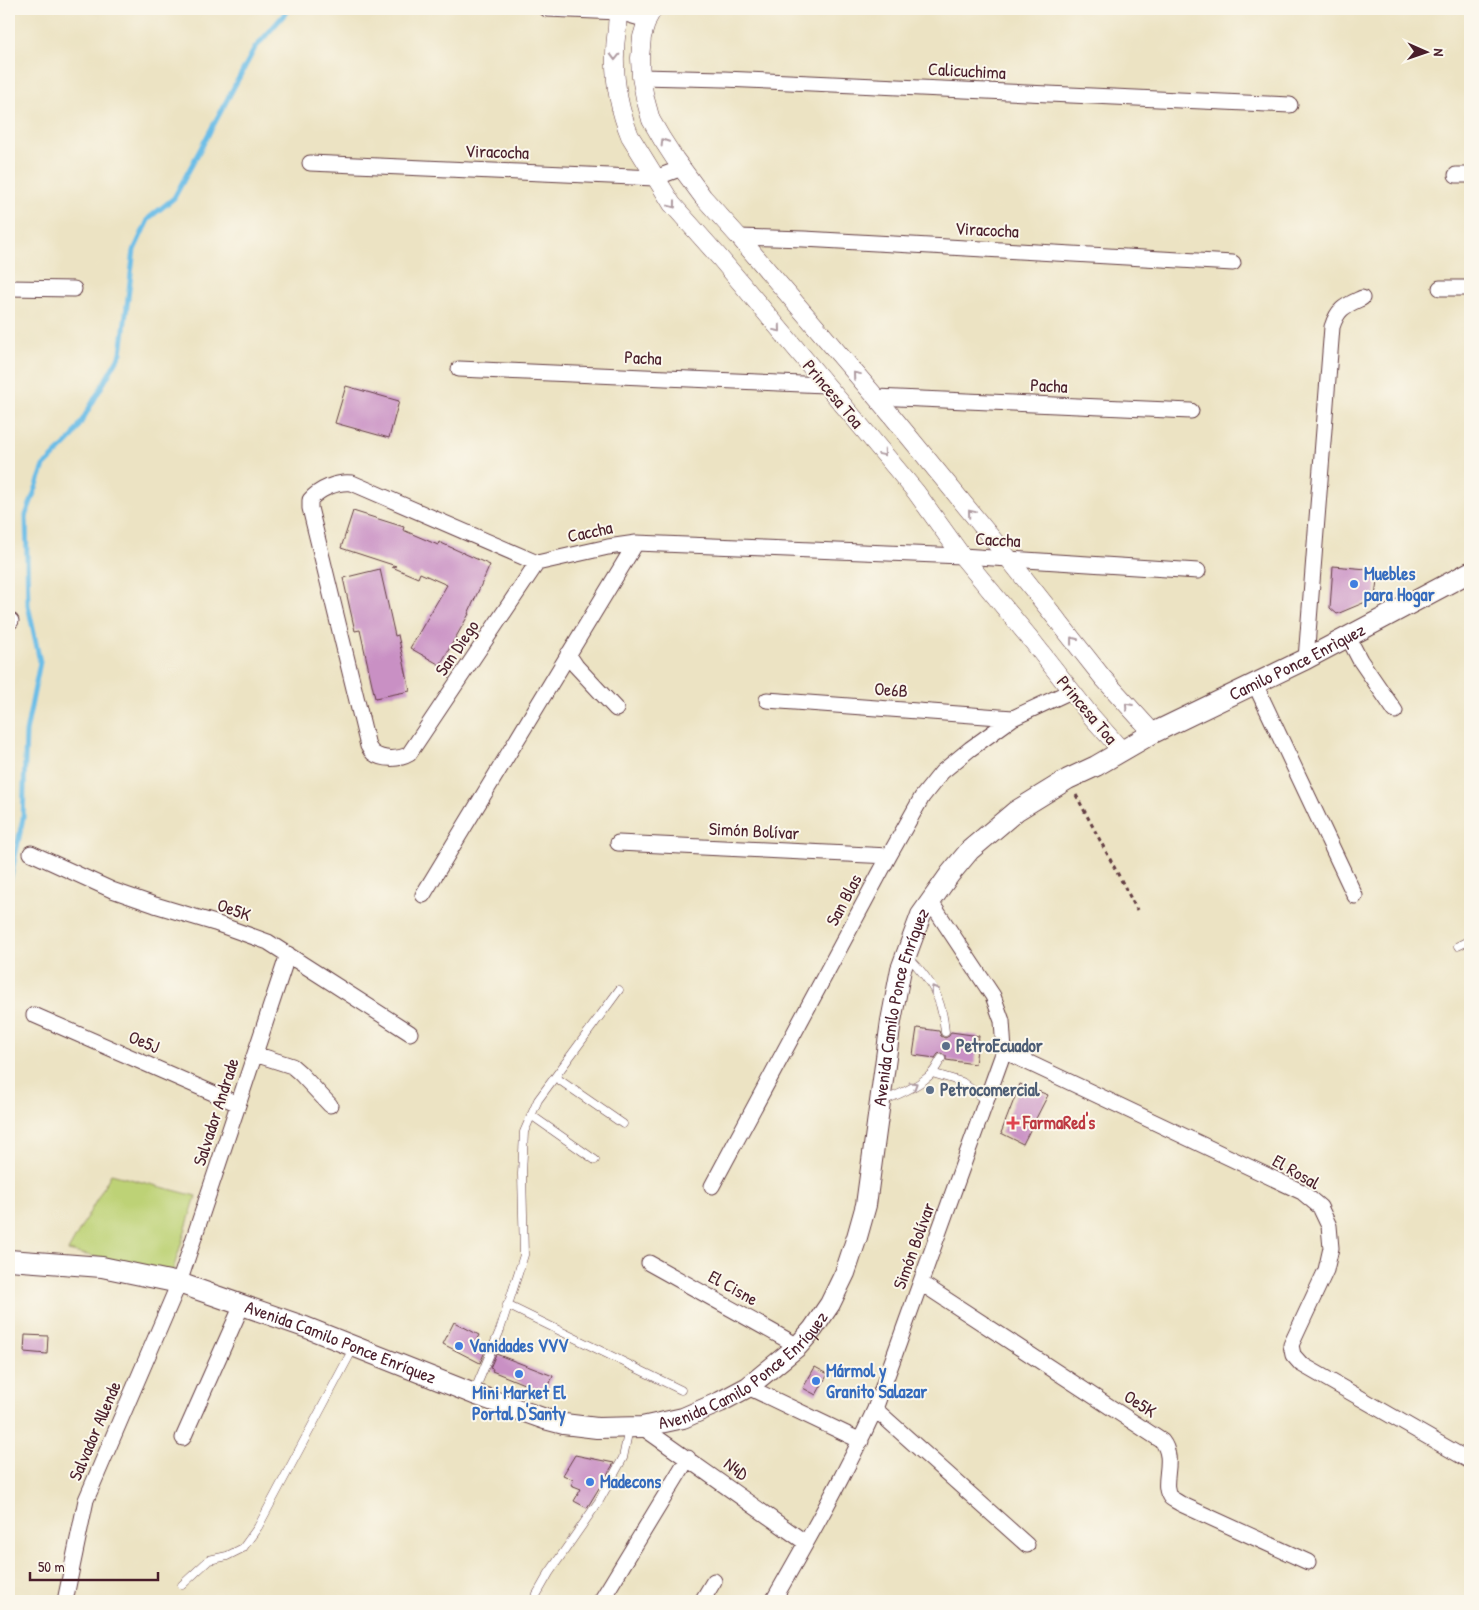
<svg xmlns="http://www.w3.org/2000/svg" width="1479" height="1610" font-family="'Patrick Hand',sans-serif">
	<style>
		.green { fill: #bdd276; stroke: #847850 }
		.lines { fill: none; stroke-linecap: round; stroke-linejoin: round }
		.stream { stroke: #6bbde7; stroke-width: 5 }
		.building { fill: #c990c4 }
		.service-casing { stroke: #623c42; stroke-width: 9 }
		.minor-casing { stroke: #623c42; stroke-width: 17 }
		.tertiary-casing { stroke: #623c42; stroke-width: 19 }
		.secondary-casing { stroke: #623c42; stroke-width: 22 }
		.path { stroke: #623c42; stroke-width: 3; stroke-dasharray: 4 4; stroke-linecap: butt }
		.service { stroke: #fff; stroke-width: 8 }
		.minor { stroke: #fff; stroke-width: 15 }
		.tertiary { stroke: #fff; stroke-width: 18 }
		.secondary { stroke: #fff; stroke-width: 20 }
		.oneway { stroke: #ae9aa0 }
		.shop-dot { fill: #3f7fe0; stroke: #fbf7ec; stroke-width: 2 }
		.service-dot { fill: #5c6f8a; stroke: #fbf7ec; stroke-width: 2 }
		.health-dot { fill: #e0444e; stroke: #fbf7ec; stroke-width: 2 }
		.labels { text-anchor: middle; stroke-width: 4; stroke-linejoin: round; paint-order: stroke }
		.street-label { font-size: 18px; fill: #4a1f2b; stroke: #fbf7ec }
		.shop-label { font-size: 18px; font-weight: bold; fill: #366cbe; stroke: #fbf7ec; text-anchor: start }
		.service-label { font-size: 18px; font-weight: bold; fill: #4e5e75; stroke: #fbf7ec; text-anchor: start }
		.health-label { font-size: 18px; font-weight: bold; fill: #be3a42; stroke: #fbf7ec; text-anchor: start }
	</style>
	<rect width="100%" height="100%" fill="#fbf7ec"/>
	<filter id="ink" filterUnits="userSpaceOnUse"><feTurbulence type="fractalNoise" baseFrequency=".02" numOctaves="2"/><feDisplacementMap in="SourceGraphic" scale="10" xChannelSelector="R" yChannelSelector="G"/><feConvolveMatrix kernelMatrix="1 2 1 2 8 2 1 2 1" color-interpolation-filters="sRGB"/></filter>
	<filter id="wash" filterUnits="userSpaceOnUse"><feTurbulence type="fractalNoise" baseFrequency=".0096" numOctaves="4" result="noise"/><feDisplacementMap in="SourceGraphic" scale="20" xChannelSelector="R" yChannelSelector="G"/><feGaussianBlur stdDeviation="1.12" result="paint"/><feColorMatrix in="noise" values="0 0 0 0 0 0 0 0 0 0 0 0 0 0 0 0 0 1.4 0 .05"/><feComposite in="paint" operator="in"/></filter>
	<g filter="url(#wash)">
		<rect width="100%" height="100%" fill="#ece3c3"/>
		<!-- green -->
		<path class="green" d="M111,1174L196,1196L172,1273L68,1251Z"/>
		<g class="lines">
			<!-- stream -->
			<path class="stream" d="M9,886L23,818L26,732L40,662L28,605L26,515L44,466L72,438L121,353L134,250L149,218L174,198L255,48L289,9"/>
		</g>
		<g id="blocks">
			<!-- building -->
			<path class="building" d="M346,386L399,401L389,438L335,423Z
				M353,511L404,527L403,530L438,545L439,542L490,565L468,614H469L440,665L410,648L447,585L420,573L418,578L392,567L396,566L341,548Z
				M1333,566L1378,570L1375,598L1337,614L1330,608Z
				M380,569L395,636L398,635L410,691L375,698L360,630L355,631L343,578Z
				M917,1028L939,1031L941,1036L945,1038L949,1036L951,1032L979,1036L975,1064L946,1060V1056L941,1053L938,1054L935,1058L913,1055Z
				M1020,1084L1048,1095L1023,1144L1001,1133Z
				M454,1322L479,1335L474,1345L486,1349L480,1363L443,1344Z
				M25,1335L48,1336L47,1354L24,1352Z
				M496,1354L553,1376L546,1393L492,1371L493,1369L490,1368Z
				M815,1367L828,1374L816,1395L803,1388Z
				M575,1455L614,1463L587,1508L574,1501L581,1489L571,1485L574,1480L563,1475Z"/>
		</g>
	</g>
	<g filter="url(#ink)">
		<use href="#blocks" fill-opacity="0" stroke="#623c42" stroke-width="1"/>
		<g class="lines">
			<defs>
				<path id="service" d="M1458,946L1470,940
					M907,955C931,981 942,996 945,1032
					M932,1073L962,1082L986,1101
					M555,1077L623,1124
					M882,1101C898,1095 920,1086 932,1073C936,1069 938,1064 941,1059
					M531,1115L595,1160
					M507,1305L681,1390
					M474,1392L500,1330L524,1255L522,1174L524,1132L538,1100L619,990
					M182,1585L209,1560L227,1556L243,1548L258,1527L354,1347
					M533,1601L549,1573L599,1501L623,1458L629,1428"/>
				<path id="minor" d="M547,9L619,12L647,20
					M641,77L724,79L1290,105
					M310,163L655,178L682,168
					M1456,175H1470
					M739,237L804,239L1233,263
					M9,288L74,289
					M1440,288H1470
					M459,369L825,385
					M875,397L1191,411
					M537,563L409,754C399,760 382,760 373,753C371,751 369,748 368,746L310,508V500C319,489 338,481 352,483L537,563L608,547L636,543L962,556L1198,571
					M9,621H11
					M1348,637L1360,660L1395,711
					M568,654L576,666L616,709
					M1306,659L1332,327C1338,308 1345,306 1362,298
					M1255,684L1355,896
					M767,700L1013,718
					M618,843L889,856
					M31,853L112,890L155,905L215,923L268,942L410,1033
					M423,895L636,543
					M34,1015L238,1104
					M1004,1051L1302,1192L1320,1207L1329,1226L1331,1248L1326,1270L1291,1345L1293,1355L1301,1364L1470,1461
					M255,1054L292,1066L300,1073L330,1105
					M712,1186L889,856L922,797L942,772L970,749L1013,718L1071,691
					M649,1263L798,1346
					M921,1283L1162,1441C1177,1460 1159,1484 1171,1498C1174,1500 1178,1502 1181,1504L1308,1562
					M748,1387L861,1441
					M875,1409L1027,1545
					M642,1427L806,1543
					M183,1438L242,1305
					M65,1601L86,1500L179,1283L288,954
					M601,1601L688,1458
					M702,1601L714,1581
					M773,1601C809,1538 845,1475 875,1409L1004,1051L1002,1021L993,996L930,901"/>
				<path id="tertiary" d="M620,9C618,15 617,22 617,28C612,65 616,102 630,136L672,204L720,258L916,492L962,556L1033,642L1091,716L1122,751
					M653,9L647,20L642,37L640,58L641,77L645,98L651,120L662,139L675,159L703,197L739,237L892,416L1009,559L1103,678L1153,733"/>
				<g id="secondary">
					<path id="s1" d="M9,1260L102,1267L179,1283L305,1327L474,1394L545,1419L564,1424L597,1428L642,1427L683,1418L720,1402L748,1387L798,1346L813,1329L830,1304L845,1273L857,1237L866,1205L891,1021L901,969L921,915L950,874L970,850L1016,811L1068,779L1096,766L1153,733L1306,659L1470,572"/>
				</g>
			</defs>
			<!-- service casing -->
			<use href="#service" class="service-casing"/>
			<!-- minor casing -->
			<use href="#minor" class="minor-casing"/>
			<!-- tertiary casing -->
			<use href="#tertiary" class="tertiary-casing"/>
			<!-- secondary casing -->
			<use href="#secondary" class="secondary-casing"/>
			<!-- path -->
			<path class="path" d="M1076,795L1137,910
				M1411,1601H1413"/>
			<!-- service -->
			<use href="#service" class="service"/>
			<!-- minor -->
			<use href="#minor" class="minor"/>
			<!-- tertiary -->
			<use href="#tertiary" class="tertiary"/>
			<!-- secondary -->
			<use href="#secondary" class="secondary"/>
		</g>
		<!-- one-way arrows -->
		<defs><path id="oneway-chevron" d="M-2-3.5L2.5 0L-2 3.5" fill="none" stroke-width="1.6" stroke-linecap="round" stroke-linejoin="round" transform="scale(1.25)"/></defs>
		<g class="oneway">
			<use href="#oneway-chevron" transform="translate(615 57) rotate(91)"/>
			<use href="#oneway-chevron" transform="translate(664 142) rotate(-122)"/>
			<use href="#oneway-chevron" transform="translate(673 205) rotate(53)"/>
			<use href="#oneway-chevron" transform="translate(778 329) rotate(50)"/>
			<use href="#oneway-chevron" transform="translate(856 375) rotate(-130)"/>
			<use href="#oneway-chevron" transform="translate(883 453) rotate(50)"/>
			<use href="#oneway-chevron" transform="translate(971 513) rotate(-130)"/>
			<use href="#oneway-chevron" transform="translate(1073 640) rotate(-128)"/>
			<use href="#oneway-chevron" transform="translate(1128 706) rotate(-132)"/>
			<use href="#oneway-chevron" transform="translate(934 989) rotate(-119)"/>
			<use href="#oneway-chevron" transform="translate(914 1085) rotate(-32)"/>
		</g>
	</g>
	<!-- markers -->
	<g class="shop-dot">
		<circle cx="1354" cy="584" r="5"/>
		<circle cx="459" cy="1346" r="5"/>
		<circle cx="519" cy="1374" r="5"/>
		<circle cx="816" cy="1381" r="5"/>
		<circle cx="590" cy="1482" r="5"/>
	</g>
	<g class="service-dot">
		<circle cx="946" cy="1046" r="5"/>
		<circle cx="930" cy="1090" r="5"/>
	</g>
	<path class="health-dot" d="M1010.5 1115.5h5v5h5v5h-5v5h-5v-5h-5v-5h5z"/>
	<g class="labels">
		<!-- street labels -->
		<g class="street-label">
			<text transform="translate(967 71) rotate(3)" y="6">Calicuchima</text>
			<text transform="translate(497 152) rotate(2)" y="6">Viracocha</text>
			<text transform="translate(987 230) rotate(3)" y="6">Viracocha</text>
			<text transform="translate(643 358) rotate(3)" y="6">Pacha</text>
			<text transform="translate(1049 386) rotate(3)" y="6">Pacha</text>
			<text transform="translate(833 394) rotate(50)" y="6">Princesa Toa</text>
			<text transform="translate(590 532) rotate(-12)" y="6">Caccha</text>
			<text transform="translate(998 540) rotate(3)" y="6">Caccha</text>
			<text transform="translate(457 648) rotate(-56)" y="6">San Diego</text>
			<text dy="6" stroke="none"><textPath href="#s1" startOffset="1754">Camilo Ponce Enrìquez</textPath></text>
			<text transform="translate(891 690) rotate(4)" y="6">Oe6B</text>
			<text transform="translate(1087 710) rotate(50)" y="6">Princesa Toa</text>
			<text transform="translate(754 831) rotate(3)" y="6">Simón Bolívar</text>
			<text transform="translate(844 900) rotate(-62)" y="6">San Blas</text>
			<text transform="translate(234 910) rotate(19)" y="6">Oe5K</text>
			<text dy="6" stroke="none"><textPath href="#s1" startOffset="1199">Avenida Camilo Ponce Enríquez</textPath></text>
			<text transform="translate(144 1042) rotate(23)" y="6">Oe5J</text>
			<text transform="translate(216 1112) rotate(-72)" y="6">Salvador Andrade</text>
			<text transform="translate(1296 1172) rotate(30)" y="6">El Rosal</text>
			<text transform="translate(914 1246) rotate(-70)" y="6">Simón Bolívar</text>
			<text transform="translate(733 1288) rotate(29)" y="6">El Cisne</text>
			<text dy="6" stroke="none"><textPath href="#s1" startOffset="344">Avenida Camilo Ponce Enríquez</textPath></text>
			<text dy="6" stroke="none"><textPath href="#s1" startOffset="779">Avenida Camilo Ponce Enríquez</textPath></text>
			<text transform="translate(1140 1404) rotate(33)" y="6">Oe5K</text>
			<text transform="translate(95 1431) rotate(-67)" y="6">Salvador Allende</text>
			<text transform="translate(736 1469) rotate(36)" y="6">N4D</text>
		</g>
		<!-- shop labels -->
		<g class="shop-label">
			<text x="1364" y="580">Muebles<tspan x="1364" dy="21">para Hogar</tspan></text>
			<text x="469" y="1352">Vanidades VVV</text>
			<text x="826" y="1377">Mármol y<tspan x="826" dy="21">Granito Salazar</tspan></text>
			<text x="519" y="1399" text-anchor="middle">Mini Market El<tspan x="519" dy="21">Portal D'Santy</tspan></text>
			<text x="600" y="1488">Madecons</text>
		</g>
		<!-- service labels -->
		<g class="service-label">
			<text x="956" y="1052">PetroEcuador</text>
			<text x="940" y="1096">Petrocomercial</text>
		</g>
		<!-- health labels -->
		<g class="health-label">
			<text x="1023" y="1129">FarmaRed's</text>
		</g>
	</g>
	<!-- margin -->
	<rect width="1479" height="1610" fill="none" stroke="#fbf7ec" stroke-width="30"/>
	<!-- north arrow -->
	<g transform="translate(1426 52) rotate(92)" stroke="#fbf7ec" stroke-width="4" paint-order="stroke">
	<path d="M0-4L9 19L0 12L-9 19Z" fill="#4a1f2b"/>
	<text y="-8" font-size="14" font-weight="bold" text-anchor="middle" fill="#4a1f2b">N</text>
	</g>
	<!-- scale -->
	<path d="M30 1572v8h128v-8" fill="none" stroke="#4a1f2b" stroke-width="2.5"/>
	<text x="38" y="1572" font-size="15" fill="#4a1f2b" stroke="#fbf7ec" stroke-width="4" paint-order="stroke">50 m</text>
</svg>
